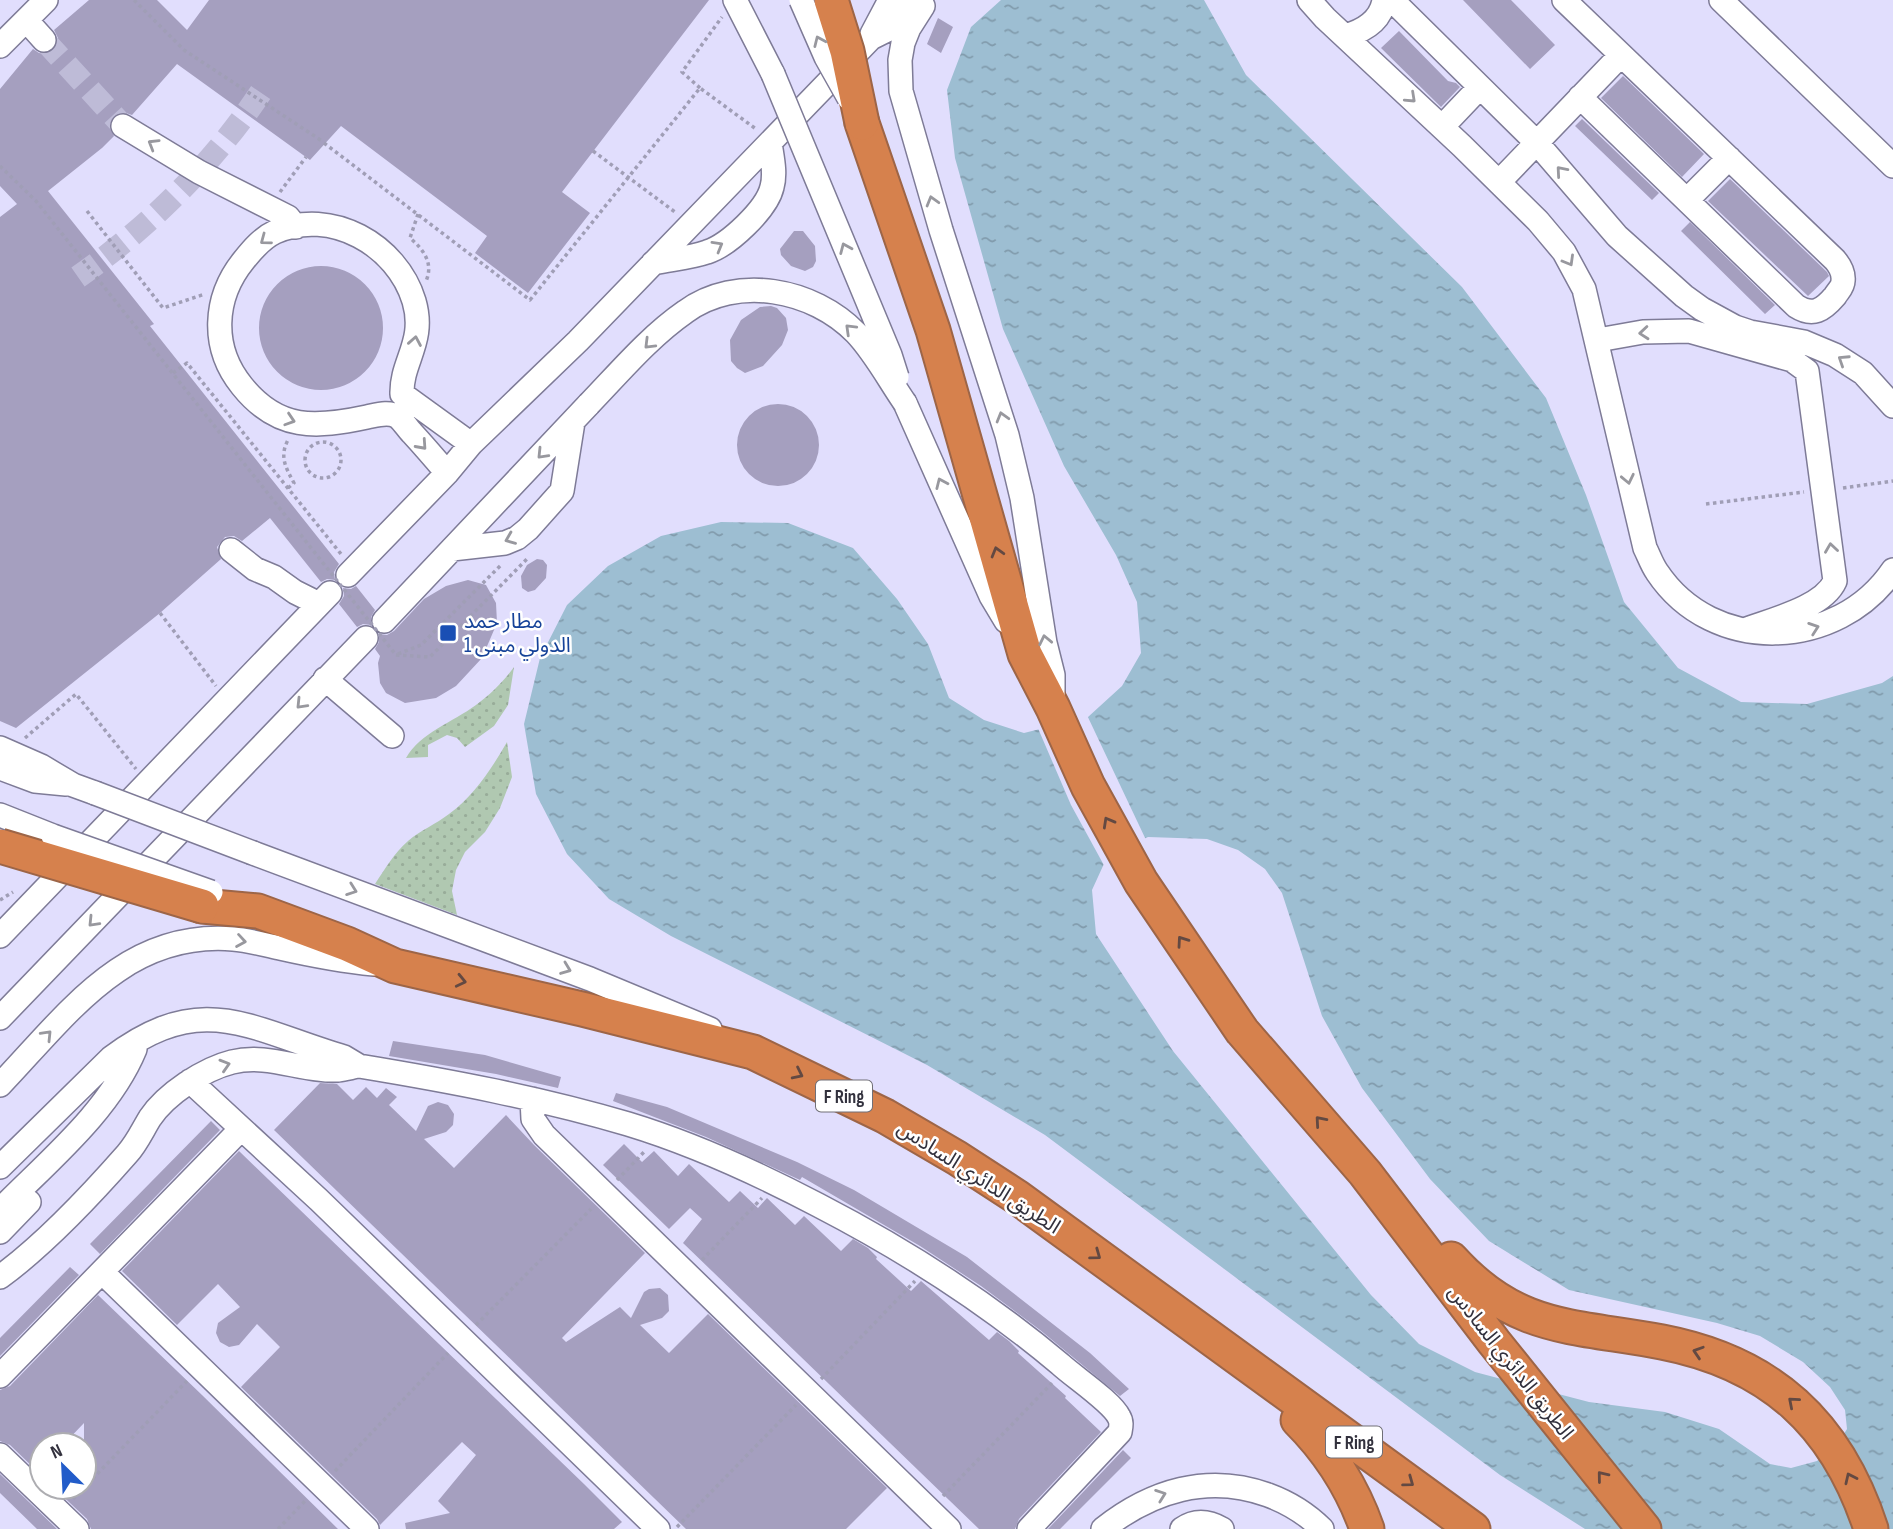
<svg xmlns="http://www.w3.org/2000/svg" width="1893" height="1529" font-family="'Sofia Sans Condensed','Noto Sans Arabic',sans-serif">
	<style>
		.grass { fill: url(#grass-dots) }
		.water { fill: url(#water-ripples); fill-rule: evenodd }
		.pier { fill: #e1defd }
		.building { fill: #a59fbf }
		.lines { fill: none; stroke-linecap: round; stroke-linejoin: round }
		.minor-tunnel { stroke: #bebbd7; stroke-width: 23; stroke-dasharray: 23 11; stroke-linecap: butt }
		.minor-casing { stroke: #7e7b97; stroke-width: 26 }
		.highway-casing { stroke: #9d6547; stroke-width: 37 }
		.path { stroke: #a09eb6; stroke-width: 3.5; stroke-dasharray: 3.5 3.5; stroke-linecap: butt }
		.minor { stroke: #fff; stroke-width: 23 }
		.highway { stroke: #d6814d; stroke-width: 33 }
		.minor-bridge-casing { stroke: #7e7b97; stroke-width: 26; stroke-linecap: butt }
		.highway-bridge-casing { stroke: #9d6547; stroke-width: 37; stroke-linecap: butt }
		.path-bridge { stroke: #a09eb6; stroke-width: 3.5; stroke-dasharray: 3.5 3.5; stroke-linecap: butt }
		.minor-bridge { stroke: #fff; stroke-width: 23 }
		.highway-bridge { stroke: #d6814d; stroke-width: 33 }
		.oneway { stroke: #98989e }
		.oneway2 { stroke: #634942 }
		.transit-dot { fill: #1a4fb4; stroke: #fff; stroke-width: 2.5 }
		.labels { text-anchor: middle; stroke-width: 5; stroke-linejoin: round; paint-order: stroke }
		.shield { fill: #fff; stroke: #706f77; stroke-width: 2 }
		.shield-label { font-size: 19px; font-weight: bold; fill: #32313d }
		.transit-label { font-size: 21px; fill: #164399; stroke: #fff; text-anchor: start }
		.street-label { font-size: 21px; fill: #32313d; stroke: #fff }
	</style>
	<defs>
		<pattern id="grass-dots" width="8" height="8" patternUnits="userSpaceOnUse" patternTransform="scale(1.75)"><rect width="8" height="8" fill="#b0c8b1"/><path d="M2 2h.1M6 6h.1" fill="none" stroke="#98ac99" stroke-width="1.8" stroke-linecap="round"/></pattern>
		<pattern id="water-ripples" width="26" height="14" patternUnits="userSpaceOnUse" patternTransform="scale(1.75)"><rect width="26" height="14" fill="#9dbed2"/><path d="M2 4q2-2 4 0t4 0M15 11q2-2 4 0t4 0" fill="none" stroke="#819bac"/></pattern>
	</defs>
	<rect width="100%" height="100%" fill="#e1defd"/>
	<!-- grass -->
	<path class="grass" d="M514,667L508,705L494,726L465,747L457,738L447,735L428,745V757L406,758C420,733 453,722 476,705C491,694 503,682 514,667Z
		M507,742L512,777L500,808L485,832L465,852L456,870L452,891L457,915L375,884C385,869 394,853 408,841C421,830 436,824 449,814C474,796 492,768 507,742Z"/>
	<!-- water -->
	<path class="water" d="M1001,0H1204L1246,75L1462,287L1546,398L1586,495L1624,602L1678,668L1741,702L1807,704L1882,683L1893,676V1529H1585L1500,1475L1045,1135L927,1065L671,936L609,899L567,854L536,794L524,724L540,658L567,605L608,566L661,536L721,522L788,523L853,548L897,599L928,644L949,698L984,720L1024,733L1088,717L1122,686L1141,653L1137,602L1116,555L1064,466L1003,329L955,158L947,90L971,27ZM1148,837L1207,839L1238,850L1265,869L1282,893L1322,1016L1362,1088L1430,1179L1489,1241L1569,1290L1717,1323L1760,1336L1803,1362L1830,1387L1845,1410L1847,1429L1837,1445L1817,1461L1791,1468L1770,1464L1719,1429L1665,1412L1589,1402L1475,1372L1419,1344L1371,1295L1173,1051L1096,934L1092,890L1108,855Z"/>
	<!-- pier -->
	<path class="pier" d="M1086,713L1147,842L1111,858L1106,869L1071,805L1037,726Z"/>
	<!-- building -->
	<path class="building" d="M89,0H157L187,30L209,0H709L562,192L590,213L528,293L475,253L487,236L341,126L310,160L177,64L132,115L123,112L111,118L109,126L114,136L102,148L48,191L154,324L150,326L339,564L334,572L335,580L327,579L321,582L270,518L242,541L234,536L225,537L217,547L221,559L160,613L16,728L0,721V217L17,204L0,186V89L33,49L39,53L46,54L54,50L58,38L54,30Z
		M1463,0H1511L1555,45L1530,69Z
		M938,18L953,27L941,53L927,44Z
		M1399,31L1448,81L1456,83L1460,87L1441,107L1381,48Z
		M1623,76L1704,154L1682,177L1601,98Z
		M1582,119L1659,193L1652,200L1575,126Z
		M1730,179L1827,272L1829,276L1808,296L1708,201Z
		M1690,222L1775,305L1765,314L1681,231Z
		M794,231H803L815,246L816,261L813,267L805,271L791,266L781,255L780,249Z
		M259 328a62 62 0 1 1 124 0a62 62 0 1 1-124 0Z
		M771,306L777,308L786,318L788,330L782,345L763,366L745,373L737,368L731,361L730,340L741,320L760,307Z
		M737 445a41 41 0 1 1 82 0a41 41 0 1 1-82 0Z
		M537,559L543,560L547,565L546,578L535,590L528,592L522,588L521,576L527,565Z
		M468,580L486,585L496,603L497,623L482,658L456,686L436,698L405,703L386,693L380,683L378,663L380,656L375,649L379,642V634L387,635L394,631L424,599L446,586Z
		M356,586L375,610L371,617V625L363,624L357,627L339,604L344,596L343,588L351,589Z
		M393,1041L485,1055L561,1077L558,1088L496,1074L389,1056Z
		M320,1083L337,1084L353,1100L366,1087L377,1098L386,1088L397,1097L389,1105L416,1131L428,1106L438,1102L448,1105L454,1114L453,1125L446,1132L424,1139L454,1168L506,1115L534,1145L645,1253L562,1338L566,1342L620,1307L631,1318L644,1292L649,1289L660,1288L668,1295L669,1311L662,1318L640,1325L669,1353L708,1314L887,1488L846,1529H686L274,1130Z
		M616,1093L667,1107L797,1162L854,1190L967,1257L1090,1353L1129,1389L1120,1396L1040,1330L981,1286L920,1246L802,1177L800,1180L706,1137L613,1101Z
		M211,1121L220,1130L100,1254L90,1244Z
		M624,1144L642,1162L654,1151L678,1176L689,1164L729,1202L740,1191L758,1208L767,1198L795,1225L804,1216L841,1251L853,1239L868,1248L877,1257L876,1259L911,1291L921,1281L989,1340L997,1332L1009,1341L1019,1351L1018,1353L1066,1396L1065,1398L1101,1432L1019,1519L1015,1529H979L683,1243L702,1219L690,1208L669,1229L603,1165Z
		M239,1151L584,1484L622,1522L614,1529H406L405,1523L450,1513L438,1501L476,1455L462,1442L380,1525L377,1519L241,1387L280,1347L257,1324L239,1345L229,1347L220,1342L216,1333L218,1323L240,1307L218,1284L177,1325L122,1271Z
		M70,1267L79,1275L0,1356V1338Z
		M98,1295L202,1395L338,1529H91L87,1519L53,1487H84V1423L63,1445H42V1466L37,1471L10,1445L0,1441V1390L10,1386Z
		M1123,1450L1131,1458L1060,1529H1048Z
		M0,1474L57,1529H37L0,1493Z"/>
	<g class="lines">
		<!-- minor-tunnel -->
		<path class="minor-tunnel" d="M44,40L123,126
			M78,277C150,226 214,163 263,89"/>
		<defs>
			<path id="minor" d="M735,0L773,74
				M1309,0L1325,18L1462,146L1538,221L1564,252L1584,289L1645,548C1649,556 1652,565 1657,572C1713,656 1838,651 1893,570
				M1392,0L1537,143L1617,236L1684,296L1702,309L1735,327L1750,332L1804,342L1835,355L1863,373L1893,406
				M1564,0L1835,260C1840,266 1844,273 1843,281C1843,287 1838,291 1835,296C1823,310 1813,317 1796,306L1580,97
				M1721,0L1893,166
				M923,6L909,28L903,43L900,60L901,91L941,230L1007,435L1022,498L1045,643L1053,675V701
				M26,20L44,40
				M872,34L890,0
				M1345,36C1363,31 1381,21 1384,0
				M0,46L46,0
				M123,126L199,172L288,217L296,227
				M1442,127L1480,87
				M1499,182L1621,55
				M1688,199L1729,158
				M653,263C671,259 690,258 707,252C729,245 767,209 772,187C776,173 772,157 770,143
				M1598,340L1643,332L1689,331L1792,360L1807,371L1835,581C1823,608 1770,620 1744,630
				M905,403L991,596L1006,621
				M447,473C436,460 424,446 412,433C408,429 403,421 398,417C389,411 377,415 367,417C316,428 278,431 242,386C211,348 213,298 244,260C252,250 262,238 275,232C331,207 397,245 414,301C426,342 401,361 402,394L471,444
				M452,549L505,543L517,538L528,529L562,491L573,422
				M231,550L255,569L274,577L295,592L319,604
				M348,575L447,473L471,444L578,341L871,38L887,30L913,0
				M384,621L589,404
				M325,679L392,736
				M0,748L41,766L73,785L95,793
				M0,768L35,781L66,784
				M0,815L53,836
				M253,853L590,979L710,1029
				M0,936L330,593
				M0,1018L366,638
				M190,1081L319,1200L658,1529
				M0,1085C67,1015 125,930 233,939C249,940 265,945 280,948C311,955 342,961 374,964
				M532,1099L533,1119L544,1135L949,1529
				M0,1167L111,1058C203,989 249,1029 344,1057L359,1066
				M0,1210C47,1162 109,1112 135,1049
				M0,1232L29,1202
				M102,1272L367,1529
				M0,1277C44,1245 91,1195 127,1154C137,1143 142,1131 150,1118C166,1094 204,1069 232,1062C269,1053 302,1072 338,1070C345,1069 353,1067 359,1066C450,1081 540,1098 628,1124C694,1144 757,1173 818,1205C905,1250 985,1301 1060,1364C1074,1377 1112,1402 1119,1417C1122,1422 1121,1426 1120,1432L1029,1529
				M0,1376L240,1130
				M0,1455L77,1529
				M1103,1529C1151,1491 1208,1473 1268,1495C1287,1502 1307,1514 1322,1529
				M1182,1529C1195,1520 1208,1521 1222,1529"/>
			<path id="highway" d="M862,123L933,330L1025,654L1053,708L1088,786L1141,882L1242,1031L1365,1173L1494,1342L1644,1529
				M202,906L258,911L347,944L395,966L582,1009L753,1052L885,1116L957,1158L1017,1197L1473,1529
				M1451,1259C1517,1332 1573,1325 1662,1342C1771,1363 1837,1424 1871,1529
				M1298,1420C1330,1452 1352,1486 1367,1529"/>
		</defs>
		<!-- minor casing -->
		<use href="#minor" class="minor-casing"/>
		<!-- highway casing -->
		<use href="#highway" class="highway-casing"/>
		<!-- path -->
		<path class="path" d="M700,88L682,72L722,17
			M324,143L530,300L700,88L756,129
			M593,151L675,212
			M280,192L306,157
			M87,211L163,308L205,294
			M418,214L410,238C423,249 434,263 426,281
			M173,373L187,363L341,554
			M305 460a18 18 0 1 1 36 0a18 18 0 1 1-36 0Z
			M288,488L294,483C286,468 279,457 288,440
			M1843,488L1893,481
			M1706,504L1804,492
			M160,613L216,686
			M398,654L421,645L502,564
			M396,655L430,657L527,559
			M25,738L76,694L136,769
			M0,900L13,892
			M617,1180L646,1150
			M702,1260L762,1198
			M476,1325L591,1209
			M821,1379L915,1281
			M335,1471L448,1353
			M943,1496L1052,1383
			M73,1499L187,1381
			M677,1527L796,1405
			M278,1529L307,1499"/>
		<!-- minor -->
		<use href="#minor" class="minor"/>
		<!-- highway -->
		<use href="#highway" class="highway"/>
		<defs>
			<path id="minor-bridge" d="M801,0L826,57L849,98
				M773,74L890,355L897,377
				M589,404C619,373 649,337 685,312C737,274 813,289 856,333C875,353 889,380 905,403
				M95,793L253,853
				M53,836L211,892"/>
			<path id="highway-bridge" d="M831,0L847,51L862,123
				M0,846L202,906"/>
		</defs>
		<!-- minor-bridge casing -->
		<use href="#minor-bridge" class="minor-bridge-casing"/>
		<!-- highway-bridge casing -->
		<use href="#highway-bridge" class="highway-bridge-casing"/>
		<!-- path-bridge -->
		<path class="path-bridge" d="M134,0L184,50L322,141
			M0,166L36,201L396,655"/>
		<!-- minor-bridge -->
		<use href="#minor-bridge" class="minor-bridge"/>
		<!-- highway-bridge -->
		<use href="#highway-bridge" class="highway-bridge"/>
	</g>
	<!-- one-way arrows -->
	<defs><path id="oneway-chevron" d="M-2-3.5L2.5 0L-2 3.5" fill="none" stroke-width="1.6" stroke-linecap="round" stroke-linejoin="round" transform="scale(1.75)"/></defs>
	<g class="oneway">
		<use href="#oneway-chevron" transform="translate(819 41) rotate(-114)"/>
		<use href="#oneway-chevron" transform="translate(1411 98) rotate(43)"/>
		<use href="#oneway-chevron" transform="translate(153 144) rotate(-149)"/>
		<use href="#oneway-chevron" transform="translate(1561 171) rotate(-131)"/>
		<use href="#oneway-chevron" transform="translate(932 201) rotate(-106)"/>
		<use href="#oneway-chevron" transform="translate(265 240) rotate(143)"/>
		<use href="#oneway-chevron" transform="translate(718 246) rotate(-30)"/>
		<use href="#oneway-chevron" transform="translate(845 248) rotate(-113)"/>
		<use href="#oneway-chevron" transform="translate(1569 261) rotate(60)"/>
		<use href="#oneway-chevron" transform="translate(850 329) rotate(-136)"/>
		<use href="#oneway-chevron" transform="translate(1644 333) rotate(175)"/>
		<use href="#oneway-chevron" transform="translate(415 341) rotate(-80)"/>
		<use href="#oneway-chevron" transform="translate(649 344) rotate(135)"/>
		<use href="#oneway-chevron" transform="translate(1843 360) rotate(-147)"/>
		<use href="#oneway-chevron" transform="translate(1002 417) rotate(-106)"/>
		<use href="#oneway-chevron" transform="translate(290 420) rotate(18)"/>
		<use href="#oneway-chevron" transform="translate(422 445) rotate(48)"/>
		<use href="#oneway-chevron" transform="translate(542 454) rotate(134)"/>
		<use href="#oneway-chevron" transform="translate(1628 479) rotate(78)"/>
		<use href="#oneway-chevron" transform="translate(941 483) rotate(-114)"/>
		<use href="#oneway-chevron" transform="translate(510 539) rotate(158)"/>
		<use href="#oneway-chevron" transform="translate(1831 548) rotate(-98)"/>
		<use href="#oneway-chevron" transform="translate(1814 628) rotate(-19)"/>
		<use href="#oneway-chevron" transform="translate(1045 640) rotate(-102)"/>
		<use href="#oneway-chevron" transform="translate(301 704) rotate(134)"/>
		<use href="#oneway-chevron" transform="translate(352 890) rotate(20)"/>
		<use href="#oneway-chevron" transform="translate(93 922) rotate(134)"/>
		<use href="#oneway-chevron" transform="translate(241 941) rotate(9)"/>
		<use href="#oneway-chevron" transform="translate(566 969) rotate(21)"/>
		<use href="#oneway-chevron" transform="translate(47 1035) rotate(-46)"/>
		<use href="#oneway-chevron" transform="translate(225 1065) rotate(-17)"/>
		<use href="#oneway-chevron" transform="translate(1161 1495) rotate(-20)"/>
	</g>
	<g class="oneway2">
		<use href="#oneway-chevron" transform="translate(997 552) rotate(-106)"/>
		<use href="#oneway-chevron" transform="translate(1108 822) rotate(-119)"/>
		<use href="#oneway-chevron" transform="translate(1182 941) rotate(-125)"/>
		<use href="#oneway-chevron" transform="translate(461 981) rotate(13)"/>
		<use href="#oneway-chevron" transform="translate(798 1074) rotate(26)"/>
		<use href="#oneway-chevron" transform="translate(1320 1121) rotate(-131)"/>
		<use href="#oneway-chevron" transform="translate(1096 1255) rotate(36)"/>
		<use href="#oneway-chevron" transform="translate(1698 1352) rotate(-162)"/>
		<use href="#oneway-chevron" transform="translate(1793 1402) rotate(-139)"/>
		<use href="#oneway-chevron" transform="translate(1602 1476) rotate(-129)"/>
		<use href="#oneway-chevron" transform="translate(1850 1478) rotate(-115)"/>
		<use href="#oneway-chevron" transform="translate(1409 1482) rotate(36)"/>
	</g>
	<!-- markers -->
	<rect class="transit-dot" x="439" y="624" width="18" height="18" rx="3.5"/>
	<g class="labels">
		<!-- shield labels -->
		<g class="shield">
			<rect x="816" y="1080.5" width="56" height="31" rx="5"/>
			<rect x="1326" y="1426.5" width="56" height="31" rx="5"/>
		</g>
		<g class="shield-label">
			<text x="844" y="1103">F Ring</text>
			<text x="1354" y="1449">F Ring</text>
		</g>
		<!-- transit labels -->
		<g class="transit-label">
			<text x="464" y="628">مطار حمد<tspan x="464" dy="24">الدولي مبنى 1</tspan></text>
		</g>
		<!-- street labels -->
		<g class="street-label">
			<text transform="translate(979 1177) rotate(33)" y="7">الطريق الدائري السادس</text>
			<text transform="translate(1511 1362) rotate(52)" y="7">الطريق الدائري السادس</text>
		</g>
	</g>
	<!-- north arrow -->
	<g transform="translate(63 1466) rotate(336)"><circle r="33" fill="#ffffff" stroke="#adadb1" stroke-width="2"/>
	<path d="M0-5L12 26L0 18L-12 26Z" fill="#225cc9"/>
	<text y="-10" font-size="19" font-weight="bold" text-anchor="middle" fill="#32313d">N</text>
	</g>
</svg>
